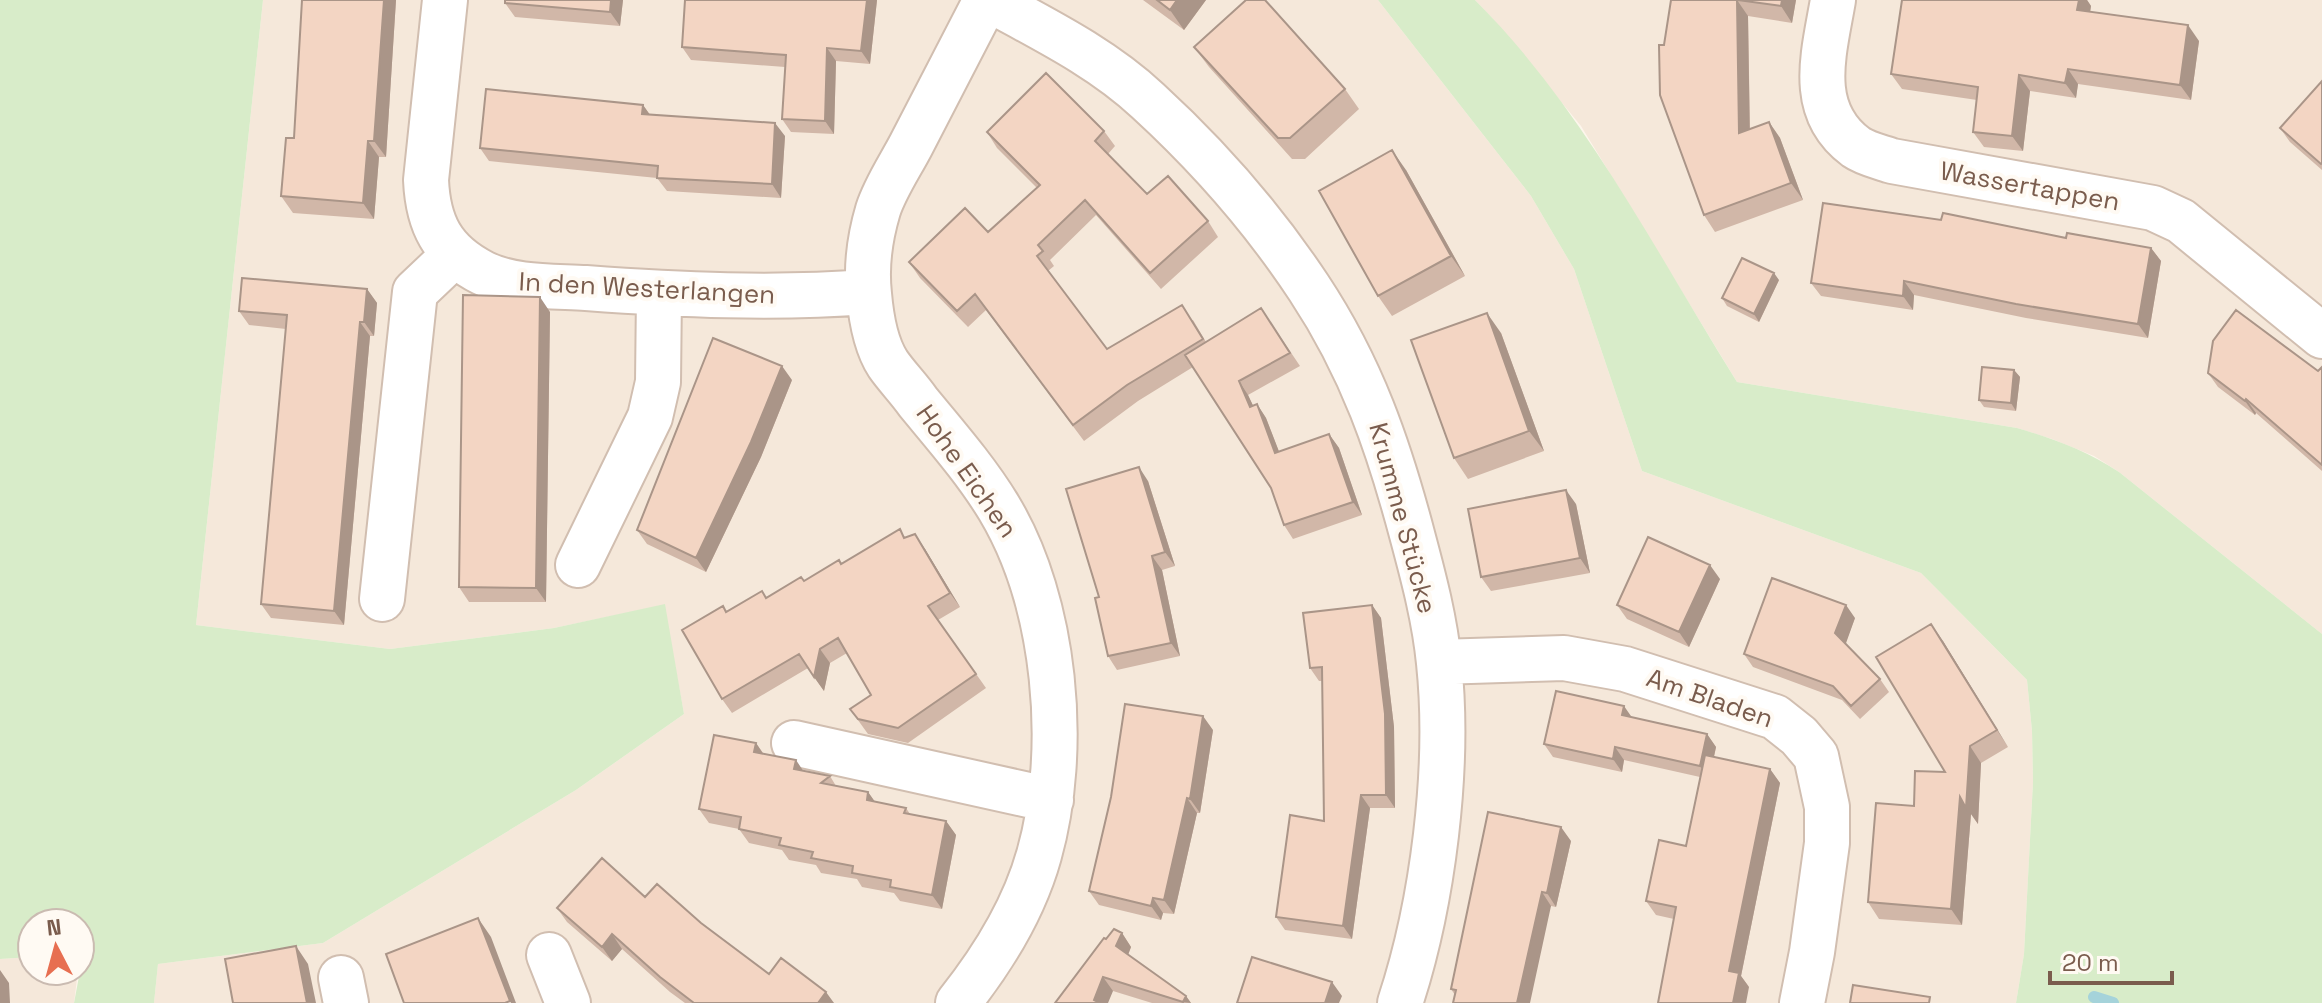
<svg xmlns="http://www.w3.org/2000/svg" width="2322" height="1003" font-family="'Space Grotesk',sans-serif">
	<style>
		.residential { fill: #f5e8da }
		.green { fill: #d8ecc9 }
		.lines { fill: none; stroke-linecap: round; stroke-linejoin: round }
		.stream { stroke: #a5d3da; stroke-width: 12 }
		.minor-casing { stroke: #d1beb0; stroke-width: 48 }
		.minor { stroke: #fff; stroke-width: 44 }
		.wall { fill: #d1b7a8 }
		.shaded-wall { fill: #aa9588 }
		.building { fill: #f3d5c3; stroke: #aa9588; stroke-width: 2 }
		.labels { text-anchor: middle; stroke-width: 8; stroke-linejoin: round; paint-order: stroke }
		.street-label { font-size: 26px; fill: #7a5c4d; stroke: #fffaf3 }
	</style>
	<rect width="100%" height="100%" fill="#fdf6ec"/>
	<!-- residential -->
	<path class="residential" d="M263,0H1378L1531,196L1574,269L1642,471L1921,573L2027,680L2032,731L2033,782L2024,954L2016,1003H154L158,964L323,943L576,790L684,714L664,605L554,628L390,649L196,625Z
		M1475,0H2322V634L2119,472L2094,456L2052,439L2017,428L1737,382L1581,126L1493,19Z
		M32,957V971H78L74,1003H0V959Z"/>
	<!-- green -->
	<path class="green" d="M0,0H263L196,625L390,649L554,628L665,604L684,714L576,790L323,943L158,964L154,1003H74L80,971V923H32V957L0,959Z
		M1378,0H1475C1585,110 1655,251 1737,382L2017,428C2054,439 2087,451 2119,472L2322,634V1003H2016L2024,954L2033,782L2032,731L2027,680L1921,573L1642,471L1574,269L1531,196Z"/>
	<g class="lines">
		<!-- stream -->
		<path class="stream" d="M2094,997L2113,1003"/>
		<defs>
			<path id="minor" d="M445,0L426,180C428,224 442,252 483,273C513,288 553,286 586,288C680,295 774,299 868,292
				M990,0C1045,30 1102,58 1148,101C1208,156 1264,220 1309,288C1362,368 1389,447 1413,538C1424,579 1435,621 1439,663C1450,768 1433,903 1400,1003
				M1833,0C1824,53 1806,110 1856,147C1866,154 1881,157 1892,161L2153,208L2181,221L2322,336
				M578,565L650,417L658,382L659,293
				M382,599L415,292L455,254
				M1439,662L1564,658L1625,669L1775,717L1799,736L1816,756L1827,807V843L1812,952L1802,1003
				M794,743L1051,800
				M549,955L568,1003
				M341,978L346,1003
				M958,1003C993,959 1024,909 1039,855C1069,749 1056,603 999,508C976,470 946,436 918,402C909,389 897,377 888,364C875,344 871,317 869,294C866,267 870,237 878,210C885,188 900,166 911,145C936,97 961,48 986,0"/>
		</defs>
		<!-- minor casing -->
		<use href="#minor" class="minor-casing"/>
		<!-- minor -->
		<use href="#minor" class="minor"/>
	</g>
	<!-- wall -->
	<path class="wall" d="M302,0H396L386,157H379L374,219L293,213L281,196L294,138Z
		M505,0H623L620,26L515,17L505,3Z
		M685,0H877L870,64L836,61L834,134L791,132L782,119L785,67L691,60L682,47Z
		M1143,0H1206L1184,30Z
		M1671,0H1796L1792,23L1748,16L1750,129L1769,122L1780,138L1803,200L1715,232L1704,215L1664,45Z
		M1902,0H2087L2091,6L2090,12L2199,41L2191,100L2078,84L2076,98L2030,91L2023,151L1984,147L1973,132L1977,100L1902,89L1891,74Z
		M1194,47L1345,89L1359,109L1305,159H1292L1209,67Z
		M2322,81V170L2290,142L2280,128Z
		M643,105L650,115L785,136L781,198L667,191L657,178L489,161L480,148Z
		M1104,131L1115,146L1108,154L1147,194L1208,221L1218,237L1161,289L1096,215L1050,260L1054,266L1048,271L1107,349L1193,320L1206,342L1261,308L1300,366L1248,395L1253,406L1257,404L1266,418L1279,452L1329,434L1339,448L1362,515L1293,539L1284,525L1271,488L1193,367L1138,401L1084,441L986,310L968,327L920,278L909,262L988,232L1037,188L997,148L987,132Z
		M1406,170L1465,276L1392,316L1378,296Z
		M2066,238L2151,248L2161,261L2148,338L2026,318L1914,295L1913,310L1821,296L1811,283Z
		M1779,280L1759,322L1727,306L1722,298Z
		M367,289L377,303L374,336H370L344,625L271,618L261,604L286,329L249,325L239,311Z
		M550,312L546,602H469L459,587Z
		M1501,333L1544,451L1468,479L1454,458Z
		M2322,367V471L2256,413L2255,415L2218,387L2208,373L2318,371Z
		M2014,370L2020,377L2016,411L1984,407L1979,400Z
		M792,380L761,457L706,572L647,544L637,530Z
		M1148,481L1175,566L1162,570L1180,656L1117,670L1108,656L1099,597Z
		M1576,504L1590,573L1491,591L1481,577Z
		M905,537L925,549L960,607L938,620L986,688L908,743L868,734L850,709L871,695L847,653L830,663L824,691L808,668L732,713L722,699L727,611L766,598Z
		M1720,579L1689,647L1627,619L1617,605Z
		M1372,605L1381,618L1394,727L1395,808H1370L1352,939L1285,930L1276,917L1324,821L1322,681H1319L1310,668Z
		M1855,618L1845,644L1880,679L1889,692L1860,719L1842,700L1753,667L1744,654Z
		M1943,641L2008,747L1981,763L1978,824L1971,814L1962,925L1879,919L1868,902L1914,806L1945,772Z
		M1632,717L1707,734L1716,747L1714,757L1770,769L1780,783L1741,976L1749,987L1674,919L1656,915L1646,901L1686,846L1700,777L1624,760L1622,772L1553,757L1544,744Z
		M1213,730L1200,813H1197L1174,914L1163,913L1161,920L1099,905L1089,891Z
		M756,743L763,753L804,771L830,776L836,786L868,792L875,802L906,808L910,814L946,821L956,835L942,909L900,901L894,893L862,887L857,879L821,873L816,865L789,860L782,850L749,843L739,829L709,823L699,809Z
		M1571,841L1556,907L1551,906L1455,995L1451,989Z
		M645,897L701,923L769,974L834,1003H685L670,992L622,949L612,961L567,922L557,908Z
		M1122,933L1131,947L1128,955L1186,996L1191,1003H1152L1113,991L1055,1003L1106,939Z"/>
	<!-- shaded-wall -->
	<path class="shaded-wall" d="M384,0H396L386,157L374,141Z
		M611,0H623L620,26L610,12Z
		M867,0H877L870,64L861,51Z
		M1177,0H1206L1184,30L1170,10Z
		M1737,0L1748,16L1750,149L1739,133Z
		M1782,0H1796L1792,23L1781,6Z
		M2079,0H2087L2091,6L2088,25L2077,10Z
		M2188,25L2199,41L2191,100L2180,85Z
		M827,48L836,61L834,134L825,121Z
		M2068,69L2078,84L2076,98L2065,83Z
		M2019,75L2030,91L2023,151L2012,136Z
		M643,105L653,119L642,114Z
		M1769,122L1780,138L1803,200L1791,183Z
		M775,123L785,136L781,198L772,184Z
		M368,141L379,157L374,219L363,203Z
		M1392,150L1406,170L1465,276L1451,256Z
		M2151,248L2161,261L2148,338L2138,324Z
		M1774,273L1779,280L1759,322L1754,314Z
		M1904,281L1914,295L1913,310L1903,296Z
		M367,289L377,303L374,336L364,322Z
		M540,297L550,312L546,602L536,588Z
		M1487,313L1501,333L1544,451L1529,431Z
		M360,322L370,336L344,625L334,611Z
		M782,366L792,380L761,457L706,572L696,558Z
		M2014,370L2020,377L2016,411L2011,403Z
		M1239,381L1248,395L1260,420L1250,407Z
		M2246,399L2256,413L2255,415L2245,401Z
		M1257,404L1266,418L1285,467L1275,453Z
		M1329,434L1339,448L1362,515L1353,502Z
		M1139,467L1148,481L1175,566L1165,552Z
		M1566,490L1576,504L1590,573L1580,558Z
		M915,534L925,549L960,607L950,593Z
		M1152,556L1162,570L1180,656L1171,643Z
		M1710,565L1720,579L1689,647L1679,632Z
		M1372,605L1381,618L1394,727L1395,808L1386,795Z
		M1846,605L1855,618L1845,646L1835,633Z
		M1931,624L1943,641L2008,747L1997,730Z
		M820,649L830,663L824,691L814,677Z
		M1624,706L1633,719L1622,715Z
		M1203,716L1213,730L1200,813L1190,799Z
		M1707,734L1716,747L1709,779L1700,766Z
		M756,743L766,758L754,752Z
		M1970,746L1981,763L1978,824L1971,814L1962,925L1951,909L1960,797Z
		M1615,747L1624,760L1622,772L1613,759Z
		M796,760L806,775L794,769Z
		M1770,769L1780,783L1741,976L1749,987L1746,1003H1733L1729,971Z
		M868,792L878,806L867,800Z
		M1361,795L1370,808L1352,939L1343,926Z
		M1187,798L1197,813L1174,914L1164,900Z
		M946,821L956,835L942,909L932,895Z
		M1561,827L1571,841L1556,907L1547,893Z
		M1542,892L1551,906L1530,1003H1517Z
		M1153,898L1163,913L1161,920L1151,906Z
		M478,918L491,937L516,1003H511L510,1001Z
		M1122,933L1131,947L1126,960L1116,946Z
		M612,934L622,949L612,961L602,947Z
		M296,946L308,964L316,1003H307Z
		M0,970L9,983L10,1003H0Z
		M1103,977L1113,991L1108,1003H1096L1094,1000Z
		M1332,982L1342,996L1339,1003H1325Z
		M826,992L834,1003H818Z
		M1186,996L1191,1003L1183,1002Z"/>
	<!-- building -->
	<path class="building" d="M302,0H384L374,141H368L363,203L281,196L286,138H294Z
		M505,0H611L610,12L505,3Z
		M685,0H867L861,51L827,48L825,121L782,119L786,55L682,47Z
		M1157,0H1177L1170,10Z
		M1246,0H1265L1345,89L1290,138H1278L1194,47Z
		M1671,0H1737L1739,133L1769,122L1791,183L1704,215L1660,95L1659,45H1664Z
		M1738,0H1782L1781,6Z
		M1902,0H2079L2077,10L2188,25L2180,85L2068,69L2065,83L2019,75L2012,136L1973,132L1978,87L1891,74Z
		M1046,73L1104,131L1095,141L1147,194L1168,176L1208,221L1150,273L1085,200L1038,245L1043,251L1037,256L1107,349L1182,305L1203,339L1127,385L1073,425L975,294L957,311L909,262L965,208L988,232L1040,185L987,132Z
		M2322,81V163L2321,164L2280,128Z
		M486,89L643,105L642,114L775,123L772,184L657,178L658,166L480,148Z
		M1392,150L1451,256L1378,296L1319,191Z
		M1823,203L1941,220L1943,213L2066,238L2067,233L2151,248L2138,324L2016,304L1904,281L1903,296L1811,283Z
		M1742,258L1774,273L1754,314L1722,298Z
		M242,278L367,289L364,322H360L334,611L261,604L287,315L239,311Z
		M463,295L540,297L536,588L459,587Z
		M1261,308L1290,353L1239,381L1250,407L1257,404L1275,453L1329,434L1353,502L1284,525L1271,488L1185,355Z
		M2236,310L2318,371L2322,367V465L2246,399L2245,401L2208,373L2213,341Z
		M1487,313L1529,431L1454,458L1411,340Z
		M713,338L782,366L751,442L696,558L637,530Z
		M1982,367L2014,370L2011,403L1979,400Z
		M1139,467L1165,552L1152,556L1171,643L1108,656L1095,598L1099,597L1066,489Z
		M1566,490L1580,558L1481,577L1468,509Z
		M900,529L904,538L915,534L950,593L928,606L976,674L898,728L858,719L850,709L871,695L838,638L820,649L814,677L799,654L722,699L682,630L723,606L726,612L762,591L766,598L801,577L804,581L839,560L841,564Z
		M1648,537L1710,565L1679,632L1617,605Z
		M1772,578L1846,605L1835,633L1880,679L1851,706L1833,686L1744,654Z
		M1372,605L1385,714L1386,795H1361L1343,926L1276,917L1290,815L1324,821L1322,667L1310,668L1303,613Z
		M1931,624L1997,730L1970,746L1966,808L1960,797L1951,909L1868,902L1876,803L1914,806L1915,771L1945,772L1876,657Z
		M1556,691L1624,706L1622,715L1707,734L1700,766L1615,747L1613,759L1544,744Z
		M1125,704L1203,716L1190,799L1187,798L1164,900L1153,898L1151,906L1089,891L1111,797Z
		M714,735L756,743L754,752L796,760L794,769L830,776L821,783L868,792L867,800L906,808L904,813L946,821L932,895L890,887L891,880L852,873L853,866L811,858L813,852L779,845L781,838L739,829L741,817L699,809Z
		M1705,755L1770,769L1729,971L1739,973L1733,1003H1658L1676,907L1646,901L1659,840L1686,846Z
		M1488,812L1561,827L1547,893L1542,892L1517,1003H1453L1456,990L1451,989Z
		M602,858L645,897L657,884L701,923L769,974L781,958L826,992L818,1003H694L660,977L612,934L602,947L557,908Z
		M478,918L510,1001L505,1003H404L386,954Z
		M1114,929L1122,933L1116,946L1186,996L1183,1002L1103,977L1094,1000L1100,1003H1055L1104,938L1106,939Z
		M296,946L307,1003H233L225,959Z
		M1252,957L1332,982L1325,1003H1237Z
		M1853,985L1930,997L1929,1003H1850Z"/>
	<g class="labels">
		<!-- street labels -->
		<g class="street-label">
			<text transform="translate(2030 186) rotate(10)" y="9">Wassertappen</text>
			<text transform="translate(647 288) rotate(3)" y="9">In den Westerlangen</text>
			<text transform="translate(967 471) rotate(55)" y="9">Hohe Eichen</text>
			<text transform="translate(1403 518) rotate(75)" y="9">Krumme Stücke</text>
			<text transform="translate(1710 698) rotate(19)" y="9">Am Bladen</text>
		</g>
	</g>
	<!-- north arrow -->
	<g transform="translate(56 947) rotate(354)"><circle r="38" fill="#fffaf3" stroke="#cabbb1" stroke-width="2"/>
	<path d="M0-6L14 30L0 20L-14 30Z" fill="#e76f51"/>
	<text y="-12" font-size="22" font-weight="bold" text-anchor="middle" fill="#7a5c4d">N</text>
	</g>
	<!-- scale -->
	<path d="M2050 971v12h122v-12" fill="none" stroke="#7a5c4d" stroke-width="4"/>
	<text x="2062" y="971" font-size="24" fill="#7a5c4d" stroke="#fffaf3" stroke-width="6" paint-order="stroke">20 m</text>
</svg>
